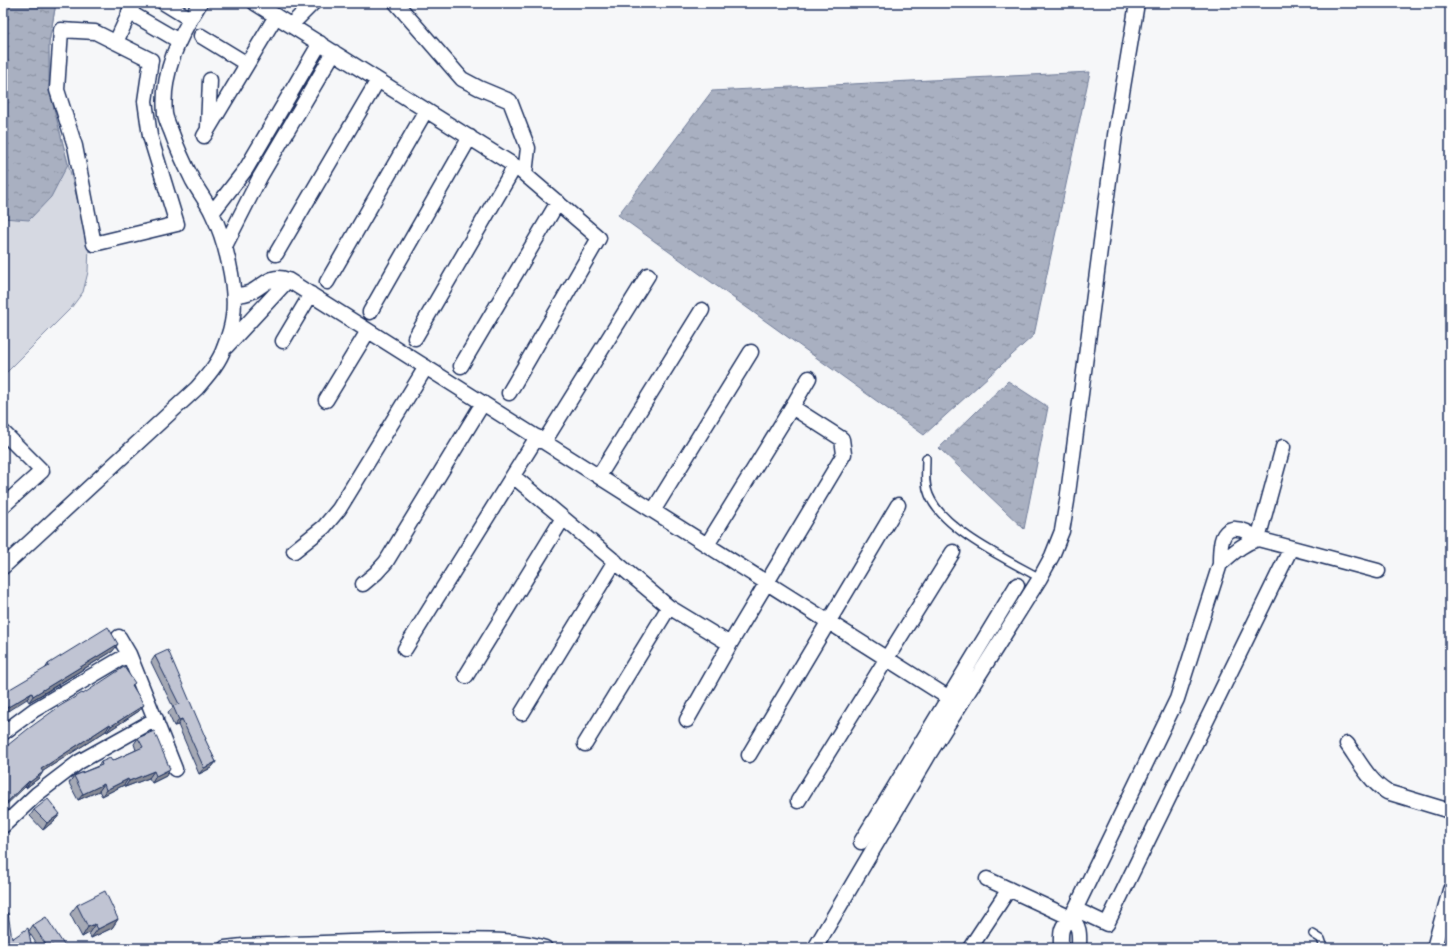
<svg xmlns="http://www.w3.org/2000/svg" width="1453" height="951" font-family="'Patrick Hand',sans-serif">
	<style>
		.green { fill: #d6d9e2; stroke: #7884a0 }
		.water { fill: url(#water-ripples); stroke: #707c99 }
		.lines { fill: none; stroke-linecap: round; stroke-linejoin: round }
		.lane-casing { stroke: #1b2f5e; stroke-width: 10 }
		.street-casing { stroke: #1b2f5e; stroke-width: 17 }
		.lane { stroke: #fff; stroke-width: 7 }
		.street { stroke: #fff; stroke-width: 14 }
		.wall { fill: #a5a9b5; stroke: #1b2f5e }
		.shaded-wall { fill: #868994; stroke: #1b2f5e }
		.building { fill: #c0c4d3; stroke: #1b2f5e }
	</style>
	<defs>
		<pattern id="water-ripples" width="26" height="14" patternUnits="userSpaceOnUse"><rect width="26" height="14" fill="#a9b0c1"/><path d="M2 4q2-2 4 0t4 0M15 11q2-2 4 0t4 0" fill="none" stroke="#8990a0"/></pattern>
	</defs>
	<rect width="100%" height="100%" fill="#f6f7f9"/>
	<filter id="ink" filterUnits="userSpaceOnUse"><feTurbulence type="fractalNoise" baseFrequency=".025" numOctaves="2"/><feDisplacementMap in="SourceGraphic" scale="8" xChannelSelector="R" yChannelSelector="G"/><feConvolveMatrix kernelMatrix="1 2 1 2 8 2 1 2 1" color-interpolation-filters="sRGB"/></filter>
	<g filter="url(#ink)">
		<!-- green -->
		<path class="green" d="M3,3H56L49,43V89L89,245L88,272L83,292L71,308L3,376Z"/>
		<!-- water -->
		<path class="water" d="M10,3H56L49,43V89L68,164L51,197L29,220L3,218V17Z
			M1090,72L1034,335L924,435L618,215L712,91Z
			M1008,381L1048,407L1024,529L939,448Z"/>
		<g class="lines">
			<defs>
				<path id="lane" d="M926,458C926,471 924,483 929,495C943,530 1008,560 1040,578
					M1313,934L1321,939L1324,948"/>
				<path id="street" d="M164,3L190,19
					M255,3L515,166L599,238L509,393
					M396,3L462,79L479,88L510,101L528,148L525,174
					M129,12L179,41
					M291,25L313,3
					M61,30L95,32L151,60L145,101L150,136L177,224L94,244L75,146L57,90Z
					M201,36L247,64
					M116,42L134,3
					M208,127L210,80
					M204,136L276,16
					M212,213L246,169L320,43
					M225,246L260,177L334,52
					M276,254L378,80
					M327,282L426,110
					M234,295C240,295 247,294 253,291C267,283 271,274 288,280L949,698
					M370,312L470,137
					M415,338L515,166
					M283,341L311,294
					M226,347L288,280
					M461,366L558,202
					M326,400L368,331
					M792,407L809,378
					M3,432L42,471L3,506
					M544,442L648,275
					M513,476L669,607L730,644
					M599,476L702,310
					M653,511L751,352
					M1258,539L1283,447
					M294,551L324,527L339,509L426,367
					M1220,564C1232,554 1243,543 1258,539
					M3,567L197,388C207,376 219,363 224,348C228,338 232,326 233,316C237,286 225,239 212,213C207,202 199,192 193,181C185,165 177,148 171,131C169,126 166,120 165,114C161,74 179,36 200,3
					M363,584L376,573L386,562L483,403
					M119,637L129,654
					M405,649L537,437
					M466,676L563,518
					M522,713L615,561
					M687,720L730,644L844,454L842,439L792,407L707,545
					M3,733L34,710L129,654L175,769
					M585,744L669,607
					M1347,744C1359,761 1369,781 1387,792L1450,811
					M749,755L898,505
					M798,801L953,552
					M3,826L37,794L79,762L156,719
					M861,842L1017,585
					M987,879L1071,918C1081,927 1079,936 1079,948
					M1075,909L1107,924L1291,548
					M225,948L243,946C309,944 376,940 443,940C477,941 512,938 545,948
					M815,948L931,751L1040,578L1052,556L1062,531L1067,501L1115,135L1137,3
					M970,948L1009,889
					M1061,948C1061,934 1059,927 1071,918L1177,699L1220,564C1220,558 1220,551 1221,545C1224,521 1244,528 1258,539L1378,571
					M1434,948L1450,890"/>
			</defs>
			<!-- lane casing -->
			<use href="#lane" class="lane-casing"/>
			<!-- street casing -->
			<use href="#street" class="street-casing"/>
			<!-- lane -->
			<use href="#lane" class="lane"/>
			<!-- street -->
			<use href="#street" class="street"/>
		</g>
		<!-- wall -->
		<path class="wall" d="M113,651L45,693L29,702L27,699L48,664Z
			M155,656L206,739L205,740L216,762L211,768L199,774L178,725L174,726L168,713L173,707L151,662Z
			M133,686L139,711L107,732L106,731L43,771L39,778L26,788L25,787L83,694Z
			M138,738L166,776L152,783L149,778L125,787L124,785L102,796L99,791L78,800L69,783L74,776L98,766L101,762L112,761L136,750L134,744Z
			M34,810L60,814L55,820L43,830L30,816Z
			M77,905L118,919L112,928L91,938L89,933L82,937L70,914Z
			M33,925L66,948H39L29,932L12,939L29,931Z"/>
		<!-- shaded-wall -->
		<path class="shaded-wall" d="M118,644L113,651L29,702L33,696Z
			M32,693L27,699L3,714V710Z
			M144,705L139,711L107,732L111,726Z
			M182,719L178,725L174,726L179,720Z
			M110,724L106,731L37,775L41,769Z
			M216,762L211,768L199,774L204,768Z
			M170,769L166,776L152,783L156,776Z
			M154,771L149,778L125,787L129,781Z
			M43,772L39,778L26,788L30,782Z
			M128,779L124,785L102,796L106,790Z
			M29,781L25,787L3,808V806Z
			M104,784L99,791L78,800L83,794Z
			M60,814L55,820L43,830L47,823Z
			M118,919L112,928L91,938L98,929Z
			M95,924L89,933L82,937L88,927Z"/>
		<!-- building -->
		<path class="building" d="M108,627L118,644L33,696L32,693L3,710V693L49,666L48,664Z
			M168,650L206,739H205L216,762L204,768L182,719L179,720L173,706L179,704L155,656Z
			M124,667L135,683L132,685L144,705L111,726L110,724L41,769L43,772L30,782L29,781L3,806V749L28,729L60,706L82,693L83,694Z
			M154,731L170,769L156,776L154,771L129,781L128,779L106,790L104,784L83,794L74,776L102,765L101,762L110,758L112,761L143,747L138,738Z
			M48,799L60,814L47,823L34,810Z
			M105,891L118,919L98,929L95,924L88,927L77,905Z
			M8,913L12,939L28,928L32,948H3V914Z
			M46,917L66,948H54L52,945L48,948L33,925Z"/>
	</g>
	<!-- margin -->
	<rect width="1453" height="951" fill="none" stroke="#fff" stroke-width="16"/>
	<rect x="8" y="8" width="1437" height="935" fill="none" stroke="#1b2f5e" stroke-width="1.5" filter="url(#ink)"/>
</svg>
